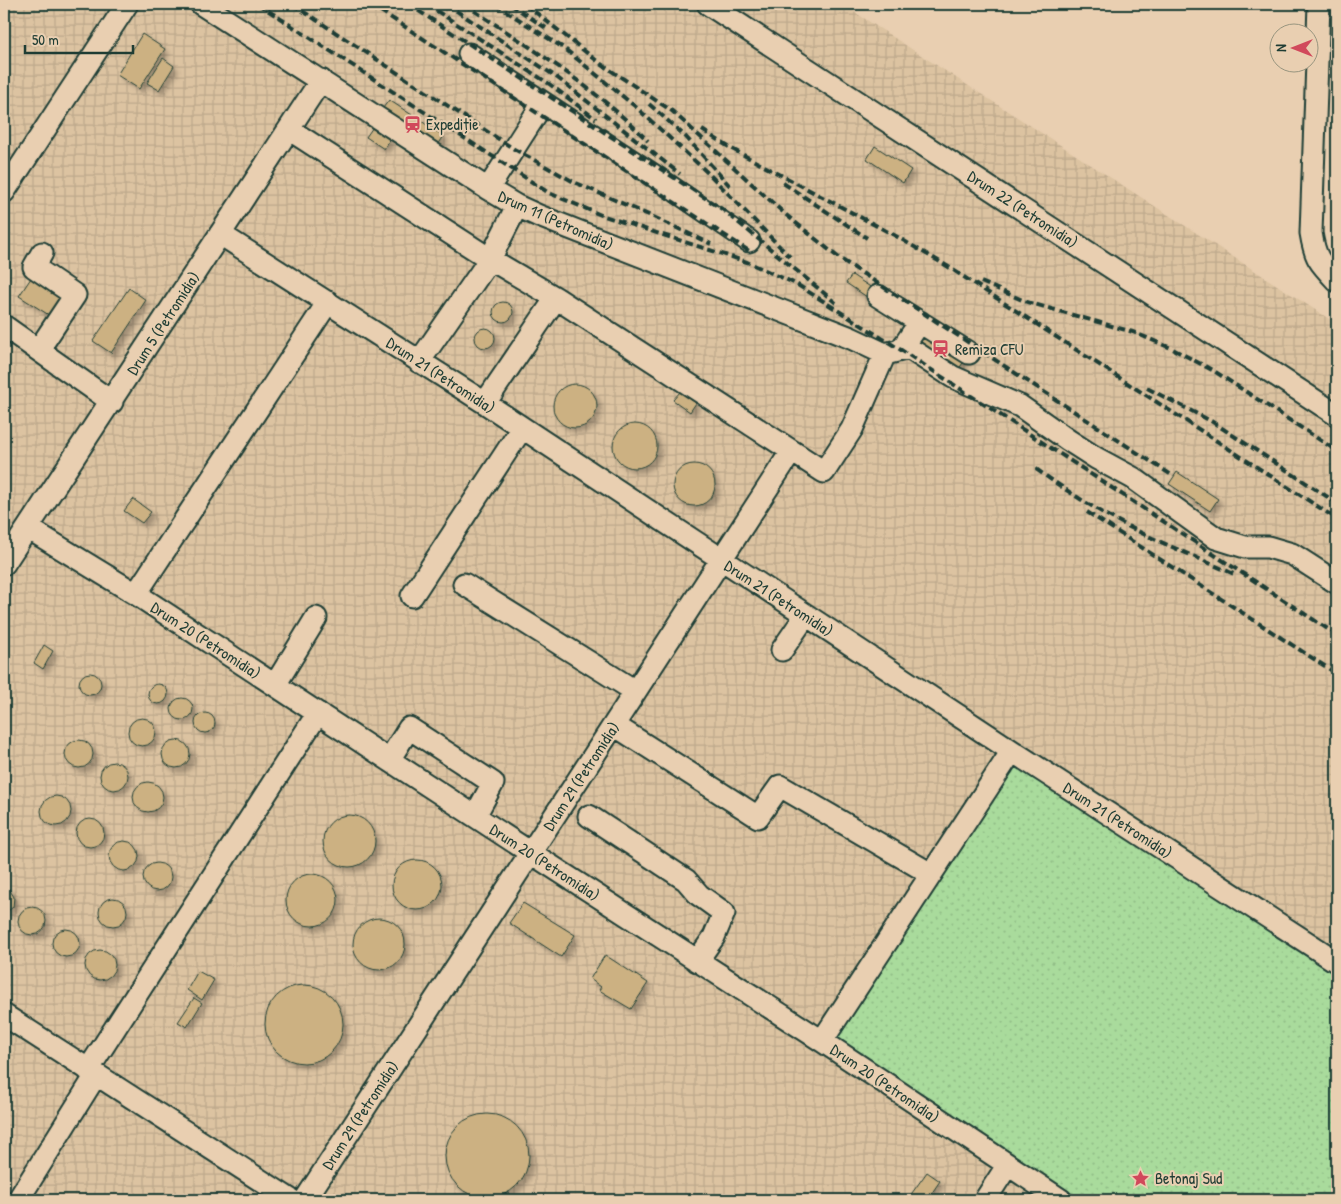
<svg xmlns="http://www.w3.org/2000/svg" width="1341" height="1204" font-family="'Patrick Hand',sans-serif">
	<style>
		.industrial { fill: url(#industrial-grid) }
		.grass { fill: url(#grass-dots); stroke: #648c68 }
		.building { fill: #ccb182; stroke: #1f3d34; filter: url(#shadow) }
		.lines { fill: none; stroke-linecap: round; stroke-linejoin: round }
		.minor-casing { stroke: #1f3d34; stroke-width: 25 }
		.minor { stroke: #e9cfb1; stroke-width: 21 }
		.rail { stroke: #1f3d34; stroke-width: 4; stroke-dasharray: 8 4; stroke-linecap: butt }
		.labels { text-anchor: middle; stroke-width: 4; stroke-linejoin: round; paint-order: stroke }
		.poi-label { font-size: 16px; fill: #1f3d34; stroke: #e9cfb1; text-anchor: start }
		.street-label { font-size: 16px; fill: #1f3d34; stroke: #e9cfb1 }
	</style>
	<defs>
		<pattern id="industrial-grid" width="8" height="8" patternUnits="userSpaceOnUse" patternTransform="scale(1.25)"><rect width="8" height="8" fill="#dcc3a1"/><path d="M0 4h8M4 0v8" fill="none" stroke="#bca88b"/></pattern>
		<pattern id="grass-dots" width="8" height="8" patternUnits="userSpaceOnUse" patternTransform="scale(1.25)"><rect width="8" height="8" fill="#a9db9c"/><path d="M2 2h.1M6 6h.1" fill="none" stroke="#91bd87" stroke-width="1.8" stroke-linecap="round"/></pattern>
		<filter id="shadow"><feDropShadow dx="4.5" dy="4.5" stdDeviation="2.5" flood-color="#0004"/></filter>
	</defs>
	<rect width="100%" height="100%" fill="#e9cfb1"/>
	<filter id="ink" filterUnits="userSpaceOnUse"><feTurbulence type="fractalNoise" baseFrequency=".02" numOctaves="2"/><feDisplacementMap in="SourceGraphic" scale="10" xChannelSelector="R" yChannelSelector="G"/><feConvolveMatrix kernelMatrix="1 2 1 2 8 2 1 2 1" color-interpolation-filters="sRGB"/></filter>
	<g filter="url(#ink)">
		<!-- industrial -->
		<path class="industrial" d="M4,4H842L1337,324V1200H4Z"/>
		<!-- grass -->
		<path class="grass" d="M1012,751L1337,962V1200H1064L822,1041Z"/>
		<!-- building -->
		<path class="building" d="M142,34L165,49L139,89L117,75Z
			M163,58L174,66L159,90L147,83Z
			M389,100L444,136L436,148L380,112Z
			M373,127L391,138L384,149L366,137Z
			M875,146L911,170L903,183L867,159Z
			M852,275L878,292L873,301L846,283Z
			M31,278L64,300L52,317L19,296Z
			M129,288L146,300L111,353L93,341Z
			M493 312a10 10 0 1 1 20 0a10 10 0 1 1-20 0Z
			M923,328L967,357L958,370L915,340Z
			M475 338a10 10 0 1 1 20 0a10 10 0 1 1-20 0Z
			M553 406a22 22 0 1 1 44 0a22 22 0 1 1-44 0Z
			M680,392L696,403L690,412L673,400Z
			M613 446a22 22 0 1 1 44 0a22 22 0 1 1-44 0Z
			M673 485a21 21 0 1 1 42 0a21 21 0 1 1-42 0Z
			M1177,472L1218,499L1210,511L1169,484Z
			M133,499L151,512L142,523L124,511Z
			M44,645L53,651L43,669L34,663Z
			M79 684a11 11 0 1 1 22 0a11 11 0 1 1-22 0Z
			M148 694a10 10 0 1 1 20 0a10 10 0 1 1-20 0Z
			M171 709a11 11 0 1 1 22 0a11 11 0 1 1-22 0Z
			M195 723a10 10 0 1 1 20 0a10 10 0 1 1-20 0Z
			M128 732a14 14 0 1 1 28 0a14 14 0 1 1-28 0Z
			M162 754a14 14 0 1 1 28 0a14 14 0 1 1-28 0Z
			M65 754a14 14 0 1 1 28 0a14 14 0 1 1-28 0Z
			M100 776a14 14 0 1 1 28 0a14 14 0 1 1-28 0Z
			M133 797a15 15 0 1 1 30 0a15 15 0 1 1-30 0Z
			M41 811a15 15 0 1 1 30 0a15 15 0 1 1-30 0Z
			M323 841a26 26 0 1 1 52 0a26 26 0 1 1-52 0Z
			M76 833a14 14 0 1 1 28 0a14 14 0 1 1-28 0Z
			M109 856a15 15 0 1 1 30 0a15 15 0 1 1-30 0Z
			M392 885a25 25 0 1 1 50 0a25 25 0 1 1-50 0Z
			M143 877a14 14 0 1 1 28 0a14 14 0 1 1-28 0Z
			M286 900a26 26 0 1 1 52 0a26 26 0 1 1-52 0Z
			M4,886L9,889L14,897L13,907L4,914Z
			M99 912a14 14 0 1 1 28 0a14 14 0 1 1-28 0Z
			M523,903L575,935L561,957L509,923Z
			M18 921a14 14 0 1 1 28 0a14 14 0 1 1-28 0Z
			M353 944a26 26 0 1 1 52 0a26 26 0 1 1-52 0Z
			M52 943a14 14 0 1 1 28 0a14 14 0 1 1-28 0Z
			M85 965a15 15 0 1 1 30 0a15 15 0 1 1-30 0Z
			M605,955L648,983L631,1009L599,990L601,987L590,979Z
			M198,971L214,980L202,1000L187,990Z
			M265 1024a39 39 0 1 1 78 0a39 39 0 1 1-78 0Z
			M194,998L202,1003L187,1027L178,1022Z
			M445 1156a42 42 0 1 1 84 0a42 42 0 1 1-84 0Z
			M927,1172L940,1181L927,1200H907Z"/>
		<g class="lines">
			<defs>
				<path id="minor" d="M201,4L488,189L517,206L539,216L851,338L885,354
					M708,4L1337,415
					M1319,4L1311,233C1315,258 1319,262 1337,281
					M469,54L653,175L749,241
					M290,130L490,259L556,298L824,472L852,429L885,354L901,350L920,322
					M488,189L543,103
					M4,192L127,4
					M220,234L485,403L1012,751L1337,962
					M878,296L969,353
					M4,326L112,402
					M904,345L953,377L1020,406L1068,440L1096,458L1133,478L1216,538L1245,547H1268L1292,554L1337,583
					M39,349L75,295L34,267L42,253
					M419,362L490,259L517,206
					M485,403L556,298
					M28,528L136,594L531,853L822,1041L1061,1200
					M4,564L321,80
					M464,584L635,691
					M136,594L328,302
					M412,596L522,428
					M782,650L806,615
					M275,685L316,618
					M614,725L758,817L780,786L931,874
					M389,760L409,728L493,783L475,816
					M589,816L686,880L699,895L724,913L714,937L697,961
					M4,1015L291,1200
					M822,1041L1012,751
					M88,1070L318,713
					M18,1200L96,1075
					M305,1200L791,452
					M985,1200L1007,1166"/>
			</defs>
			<!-- minor casing -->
			<use href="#minor" class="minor-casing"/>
			<!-- minor -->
			<use href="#minor" class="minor"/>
			<!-- rail -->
			<path class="rail" d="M258,4L549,193L601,215L747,262L796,284L901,350L1337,635
				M292,4L514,149L574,182L660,220L711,244
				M370,4L749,251
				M408,4L722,209L836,303
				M426,4L548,83L596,119
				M446,4L555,76L680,174
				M464,4C528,46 594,86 648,141
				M495,4L565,49L637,108L709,174L790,257
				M510,4L546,28
				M525,4L601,64L672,111L785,214L839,258L1173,476
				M649,104L685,136L730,186
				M702,130L732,149L894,235L947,266L1337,519
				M783,183L867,238
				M981,282L1027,302L1133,332L1171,348L1214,371L1337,451
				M1147,388L1211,421L1337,503
				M1036,469C1061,487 1087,504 1114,519C1153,540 1194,556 1234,574
				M1087,512L1337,674"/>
		</g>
	</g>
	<!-- icons -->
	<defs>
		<symbol id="station-bare" viewBox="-9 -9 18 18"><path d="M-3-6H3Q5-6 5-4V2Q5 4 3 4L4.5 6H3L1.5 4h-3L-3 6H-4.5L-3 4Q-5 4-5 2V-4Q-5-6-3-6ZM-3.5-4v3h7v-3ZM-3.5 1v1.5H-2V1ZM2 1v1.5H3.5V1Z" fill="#d1495b" stroke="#e9cfb1" stroke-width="2.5" paint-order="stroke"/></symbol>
		<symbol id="sight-bare" viewBox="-9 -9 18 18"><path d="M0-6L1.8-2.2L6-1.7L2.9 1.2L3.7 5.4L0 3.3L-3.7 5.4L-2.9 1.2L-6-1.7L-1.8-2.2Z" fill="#d1495b" stroke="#e9cfb1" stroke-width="2.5" paint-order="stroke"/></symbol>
	</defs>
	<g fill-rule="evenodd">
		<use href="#station-bare" x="400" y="112" width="25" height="25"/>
		<use href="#station-bare" x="928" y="336" width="25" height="25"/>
		<use href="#sight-bare" x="1128" y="1166" width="25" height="25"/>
	</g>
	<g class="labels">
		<!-- poi labels -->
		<g class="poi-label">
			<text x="426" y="130">Expediție</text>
			<text x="955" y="355">Remiza CFU</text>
			<text x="1155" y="1184">Betonaj Sud</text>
		</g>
		<!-- street labels -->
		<g class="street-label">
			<text transform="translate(1023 209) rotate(33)" y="6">Drum 22 (Petromidia)</text>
			<text transform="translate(556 220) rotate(24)" y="6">Drum 11 (Petromidia)</text>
			<text transform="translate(163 323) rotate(-57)" y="6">Drum 5 (Petromidia)</text>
			<text transform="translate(441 375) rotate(33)" y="6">Drum 21 (Petromidia)</text>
			<text transform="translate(779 598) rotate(33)" y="6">Drum 21 (Petromidia)</text>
			<text transform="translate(206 640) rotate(33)" y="6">Drum 20 (Petromidia)</text>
			<text transform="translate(581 776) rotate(-57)" y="6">Drum 29 (Petromidia)</text>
			<text transform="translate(1118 820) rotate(33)" y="6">Drum 21 (Petromidia)</text>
			<text transform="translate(545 862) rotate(33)" y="6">Drum 20 (Petromidia)</text>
			<text transform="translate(885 1083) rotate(34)" y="6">Drum 20 (Petromidia)</text>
			<text transform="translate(360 1115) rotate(-57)" y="6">Drum 29 (Petromidia)</text>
		</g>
	</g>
	<!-- margin -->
	<rect width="1341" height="1204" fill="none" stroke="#e9cfb1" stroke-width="20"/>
	<rect x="10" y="10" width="1321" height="1184" fill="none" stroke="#1f3d34" stroke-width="2" filter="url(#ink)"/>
	<!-- north arrow -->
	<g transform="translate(1294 48) rotate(270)"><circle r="24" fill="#e9cfb1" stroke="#98957f"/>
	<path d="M0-4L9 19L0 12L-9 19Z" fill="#d1495b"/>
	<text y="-8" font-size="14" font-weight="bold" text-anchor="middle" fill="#1f3d34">N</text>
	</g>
	<!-- scale -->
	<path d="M25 45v8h108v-8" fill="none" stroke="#1f3d34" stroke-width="2.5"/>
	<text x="32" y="45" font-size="15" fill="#1f3d34" stroke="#e9cfb1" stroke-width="4" paint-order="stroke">50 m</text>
</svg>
